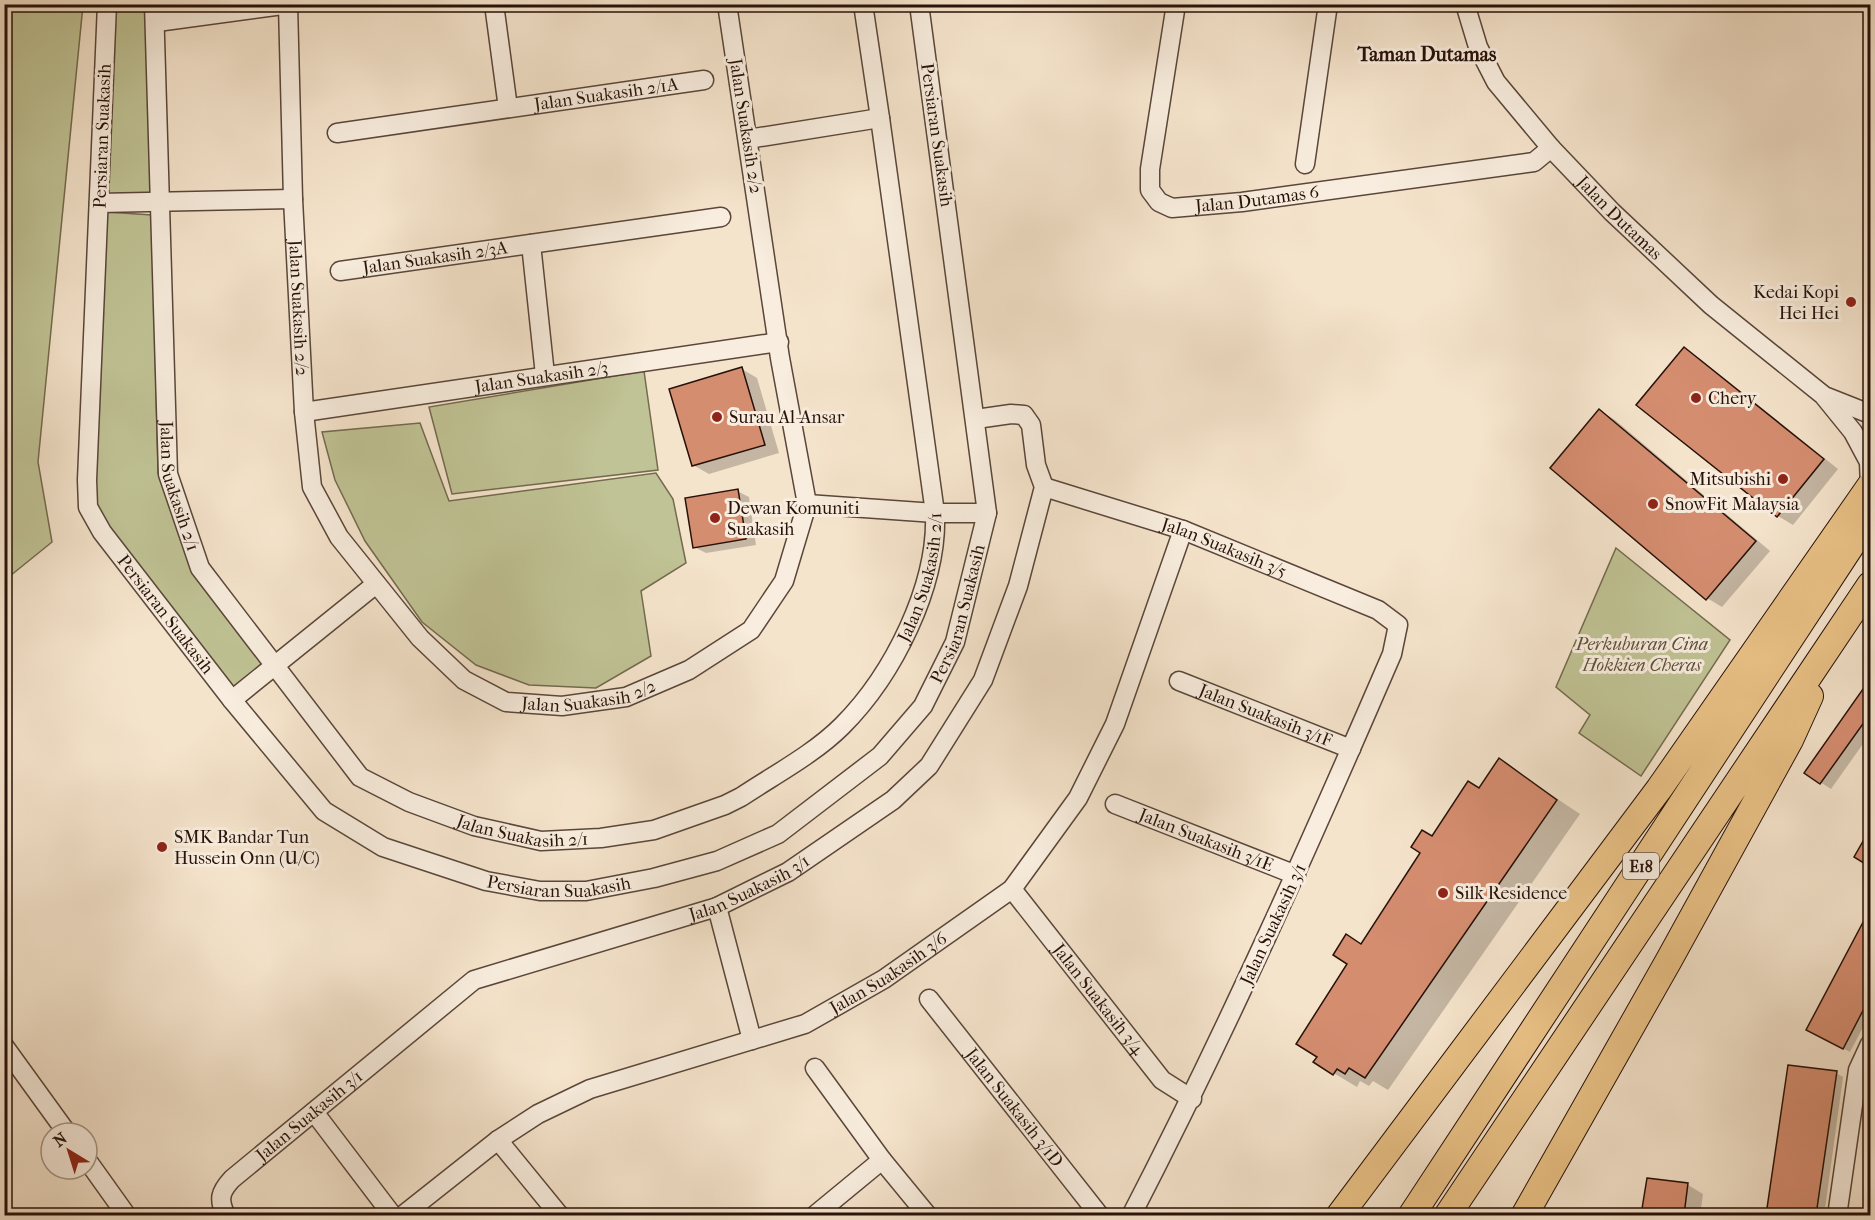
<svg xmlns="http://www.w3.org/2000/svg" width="1875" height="1220" font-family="'IM FELL French Canon',serif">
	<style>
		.green { fill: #c0c395; stroke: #736a4f; stroke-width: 1.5 }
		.shadow { fill: #0003 }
		.building { fill: #d58d70; stroke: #261109; stroke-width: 1.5 }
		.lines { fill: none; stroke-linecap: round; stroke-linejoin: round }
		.minor-casing { stroke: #5a463a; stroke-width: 21 }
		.highway-casing { stroke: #261109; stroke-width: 28 }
		.minor { stroke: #f8edde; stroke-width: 18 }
		.highway { stroke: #eac286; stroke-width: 26 }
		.poi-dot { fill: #8f2418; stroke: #f8edde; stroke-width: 2 }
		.labels { text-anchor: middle; stroke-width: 6; stroke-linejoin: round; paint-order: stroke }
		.shield { fill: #f8edde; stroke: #655349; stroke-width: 1.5 }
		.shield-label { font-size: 16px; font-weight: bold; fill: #261109 }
		.street-label { font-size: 18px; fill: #261109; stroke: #f8edde }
		.poi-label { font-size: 18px; fill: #261109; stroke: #f8edde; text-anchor: start }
		.park-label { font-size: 18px; font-style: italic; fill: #5c4f3a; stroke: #f8edde }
		.neighbourhood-label { font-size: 20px; font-weight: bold; fill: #261109; stroke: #f8edde }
	</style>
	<rect width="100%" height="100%" fill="#f5e4cc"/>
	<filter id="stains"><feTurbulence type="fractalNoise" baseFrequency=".00333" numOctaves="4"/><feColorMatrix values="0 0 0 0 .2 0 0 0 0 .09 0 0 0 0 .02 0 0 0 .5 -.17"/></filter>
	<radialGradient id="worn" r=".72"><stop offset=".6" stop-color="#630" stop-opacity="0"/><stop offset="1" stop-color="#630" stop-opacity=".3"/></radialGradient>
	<!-- green -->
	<path class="green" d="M5,4L83,5L38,462L52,542L5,580Z
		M112,5H150L154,196H106Z
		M107,212L152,215L158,473L192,571L265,665L234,689L108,527L95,504Z
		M644,371L658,470L452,494L429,407Z
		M420,423L449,501L656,473L673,499L686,563L641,591L651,656L596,688L529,685L476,665L422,622L365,541L335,480L322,432Z
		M1616,548L1730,640L1641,776L1579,733L1590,715L1556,687Z"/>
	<!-- shadow -->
	<path class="shadow" d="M1684,349L1699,358L1838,469L1793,525L1778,516Z
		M742,369L757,378L779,453L709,474L693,465Z
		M1600,411L1615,420L1770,551L1722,607L1707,598Z
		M737,491L749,497L756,545L706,553L694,547Z
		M1870,682V734L1831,789L1806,773Z
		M1499,760L1580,814L1388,1090L1373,1081L1369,1086L1360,1081L1357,1087L1315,1062L1350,964L1432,837L1480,790Z
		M1865,923L1870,926V1014L1850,1052L1808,1030Z
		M1789,1067L1836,1073L1843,1077L1824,1216H1768Z
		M1870,1169V1216H1865Z
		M1648,1179L1688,1185L1703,1194L1700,1216H1643Z"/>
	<!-- building -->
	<path class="building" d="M1684,347L1824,459L1777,517L1636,405Z
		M742,367L765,445L692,466L669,389Z
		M1599,409L1756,541L1706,600L1550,468Z
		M738,489L746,539L693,548L685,498Z
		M1870,679V714L1820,784L1804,773Z
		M1499,758L1557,800L1365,1078L1349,1068L1345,1074L1337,1069L1333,1075L1313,1062L1317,1057L1296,1044L1347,964L1333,955L1346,934L1361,944L1420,853L1411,847L1422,830L1432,836L1468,781L1479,788Z
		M1870,829V867L1854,857Z
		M1870,909V997L1843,1049L1806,1030Z
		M1788,1065L1837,1071L1816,1215H1766Z
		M1647,1178L1688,1183L1684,1215H1641Z"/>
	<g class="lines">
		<defs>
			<g id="minor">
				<path id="s1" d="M107,4L87,480L88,507L102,532L232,700L324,811L383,847L486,881L540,891H586L654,878L717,861L778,834L880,756L923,706L955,642L987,513L919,4"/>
				<path id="s2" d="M154,4L168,474L200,568L360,777L409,802L474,826L541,841L601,838L654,830L725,805L741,797C774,775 814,754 842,726C893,675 938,586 935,513L880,118"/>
				<path d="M494,4L508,108"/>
				<path id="s3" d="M1176,4L1150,169V190L1159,202L1172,208L1242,202L1534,162L1551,148"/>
				<path id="s4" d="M1465,4L1478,47L1496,82L1551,148L1612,212L1711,305L1823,395L1853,432L1869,462L1870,487"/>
				<path id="s5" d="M288,5L293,199L304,412L312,487L339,537L420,638L464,680L506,702L562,706L626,697L689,670L751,630L784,581L807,504L780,358L727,4"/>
				<path d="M157,22L290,4"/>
				<path id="s6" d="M337,133L704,80"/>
				<path d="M748,139L880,118L863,4"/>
				<path d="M1305,164L1328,4"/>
				<path d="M99,203L293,199"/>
				<path d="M531,244L545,375"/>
				<path id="s7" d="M340,271L721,217"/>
				<path d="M1827,397L1870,414"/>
				<path id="s8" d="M304,412L779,342"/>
				<path id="s9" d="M1044,487L1183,530L1378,610L1398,625L1392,654C1310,844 1226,1032 1131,1216"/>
				<path d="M807,504L935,513H987"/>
				<path id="s10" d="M1179,681L1351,749"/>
				<path d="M232,700L376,584"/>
				<path id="s11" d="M1115,804L1296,875"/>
				<path id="s12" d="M1012,889L1162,1080L1192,1099"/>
				<path d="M717,907L752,1040"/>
				<path id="s13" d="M929,999L1100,1216"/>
				<path d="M4,1046L67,1133"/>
				<path d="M815,1068L882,1160L928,1216"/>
				<path d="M314,1112L393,1216"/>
				<path d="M498,1140L560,1216"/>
				<path d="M87,1160L127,1216"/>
				<path id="s14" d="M226,1216C218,1199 220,1192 232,1179L474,980L717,907L788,872L893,800L929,766L983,680L1018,586L1044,487L1036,465L1031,425L1024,415L1011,414L976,419"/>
				<path id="s15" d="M402,1216L498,1140L538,1114L590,1089L805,1024L884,979L1012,889L1078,798L1115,724L1183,530"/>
				<path d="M814,1216L882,1160"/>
				<path d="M1837,1216L1858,1070L1870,1044"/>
			</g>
			<path id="highway" d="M1339,1216L1659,789L1870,486
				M1411,1216L1870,517
				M1447,1216L1870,585
				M1524,1216L1669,960L1790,740L1810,696"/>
		</defs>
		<!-- minor casing -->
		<use href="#minor" class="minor-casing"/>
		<!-- highway casing -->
		<use href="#highway" class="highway-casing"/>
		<!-- minor -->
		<use href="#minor" class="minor"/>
		<!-- highway -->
		<use href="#highway" class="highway"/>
	</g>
	<!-- markers -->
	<g class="poi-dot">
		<circle cx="1851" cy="302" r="6"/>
		<circle cx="1696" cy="398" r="6"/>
		<circle cx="717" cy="417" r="6"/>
		<circle cx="1783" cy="479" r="6"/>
		<circle cx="1653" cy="504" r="6"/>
		<circle cx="715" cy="518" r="6"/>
		<circle cx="162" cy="847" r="6"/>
		<circle cx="1443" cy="893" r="6"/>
	</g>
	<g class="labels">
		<!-- shield labels -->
		<rect class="shield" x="1623" y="853" width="36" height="26" rx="4.5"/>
		<g class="shield-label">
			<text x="1641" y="872">E18</text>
		</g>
		<!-- street labels -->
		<g class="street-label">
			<text dy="6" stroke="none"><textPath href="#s6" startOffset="272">Jalan Suakasih 2/1A</textPath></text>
			<text transform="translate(746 126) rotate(81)" y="6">Jalan Suakasih 2/2</text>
			<text transform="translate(937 135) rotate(82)" y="6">Persiaran Suakasih</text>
			<text transform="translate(102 136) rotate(-88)" y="6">Persiaran Suakasih</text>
			<text dy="6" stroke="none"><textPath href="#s3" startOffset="303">Jalan Dutamas 6</textPath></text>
			<text dy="6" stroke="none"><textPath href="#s4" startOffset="268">Jalan Dutamas</textPath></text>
			<text dy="6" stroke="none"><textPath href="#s7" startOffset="96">Jalan Suakasih 2/3A</textPath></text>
			<text dy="6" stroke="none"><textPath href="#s5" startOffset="303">Jalan Suakasih 2/2</textPath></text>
			<text dy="6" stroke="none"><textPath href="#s8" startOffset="240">Jalan Suakasih 2/3</textPath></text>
			<text dy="6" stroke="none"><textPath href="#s2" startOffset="484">Jalan Suakasih 2/1</textPath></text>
			<text dy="6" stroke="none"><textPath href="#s9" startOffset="190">Jalan Suakasih 3/5</textPath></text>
			<text dy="6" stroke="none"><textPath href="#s2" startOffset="1528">Jalan Suakasih 2/1</textPath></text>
			<text dy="6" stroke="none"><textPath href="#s1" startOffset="1662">Persiaran Suakasih</textPath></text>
			<text dy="6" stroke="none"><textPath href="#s1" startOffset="636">Persiaran Suakasih</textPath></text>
			<text dy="6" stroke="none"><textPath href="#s5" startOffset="861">Jalan Suakasih 2/2</textPath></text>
			<text dy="6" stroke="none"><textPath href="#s10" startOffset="93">Jalan Suakasih 3/1F</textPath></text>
			<text dy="6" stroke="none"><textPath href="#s2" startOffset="1006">Jalan Suakasih 2/1</textPath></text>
			<text dy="6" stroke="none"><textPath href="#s11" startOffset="98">Jalan Suakasih 3/1E</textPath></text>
			<text dy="6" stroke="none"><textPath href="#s1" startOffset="1140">Persiaran Suakasih</textPath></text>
			<text dy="6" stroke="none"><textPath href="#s14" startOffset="645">Jalan Suakasih 3/1</textPath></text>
			<text transform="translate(1273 924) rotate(-65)" y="6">Jalan Suakasih 3/1</text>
			<text dy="6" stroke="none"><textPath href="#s15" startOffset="550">Jalan Suakasih 3/6</textPath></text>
			<text dy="6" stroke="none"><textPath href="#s12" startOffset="140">Jalan Suakasih 3/4</textPath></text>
			<text dy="6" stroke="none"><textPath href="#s13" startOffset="138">Jalan Suakasih 3/1D</textPath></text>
			<text dy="6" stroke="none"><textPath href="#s14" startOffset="141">Jalan Suakasih 3/1</textPath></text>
		</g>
		<!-- poi labels -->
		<g class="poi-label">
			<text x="1839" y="298" text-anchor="end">Kedai Kopi<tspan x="1839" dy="21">Hei Hei</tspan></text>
			<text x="1708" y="404">Chery</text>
			<text x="729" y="423">Surau Al-Ansar</text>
			<text x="1771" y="485" text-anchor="end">Mitsubishi</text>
			<text x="1665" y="510">SnowFit Malaysia</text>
			<text x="727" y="514">Dewan Komuniti<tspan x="727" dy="21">Suakasih</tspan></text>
			<text x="174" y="843">SMK Bandar Tun<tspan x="174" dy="21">Hussein Onn (U/C)</tspan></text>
			<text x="1455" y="899">Silk Residence</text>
		</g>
		<!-- park labels -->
		<g class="park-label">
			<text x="1642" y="650">Perkuburan Cina<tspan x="1642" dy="21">Hokkien Cheras</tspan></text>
		</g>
		<!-- neighbourhood labels -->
		<g class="neighbourhood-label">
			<text x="1427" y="61">Taman Dutamas</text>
		</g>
	</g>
	<!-- margin -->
	<rect width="1875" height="1220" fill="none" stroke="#f5e4cc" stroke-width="24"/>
	<rect x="6" y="6" width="1863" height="1208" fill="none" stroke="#261109" stroke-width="3"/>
	<rect x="12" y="12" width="1851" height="1196" fill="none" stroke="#261109" stroke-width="1.5"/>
	<!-- north arrow -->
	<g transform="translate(69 1151) rotate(322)"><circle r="28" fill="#f8edde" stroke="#a49589" stroke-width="1.5"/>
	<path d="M0-4.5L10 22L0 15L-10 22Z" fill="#8f2418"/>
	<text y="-9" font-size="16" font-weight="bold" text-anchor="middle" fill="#261109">N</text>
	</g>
	<rect width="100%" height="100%" filter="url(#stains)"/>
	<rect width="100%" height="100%" fill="url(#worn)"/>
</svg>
